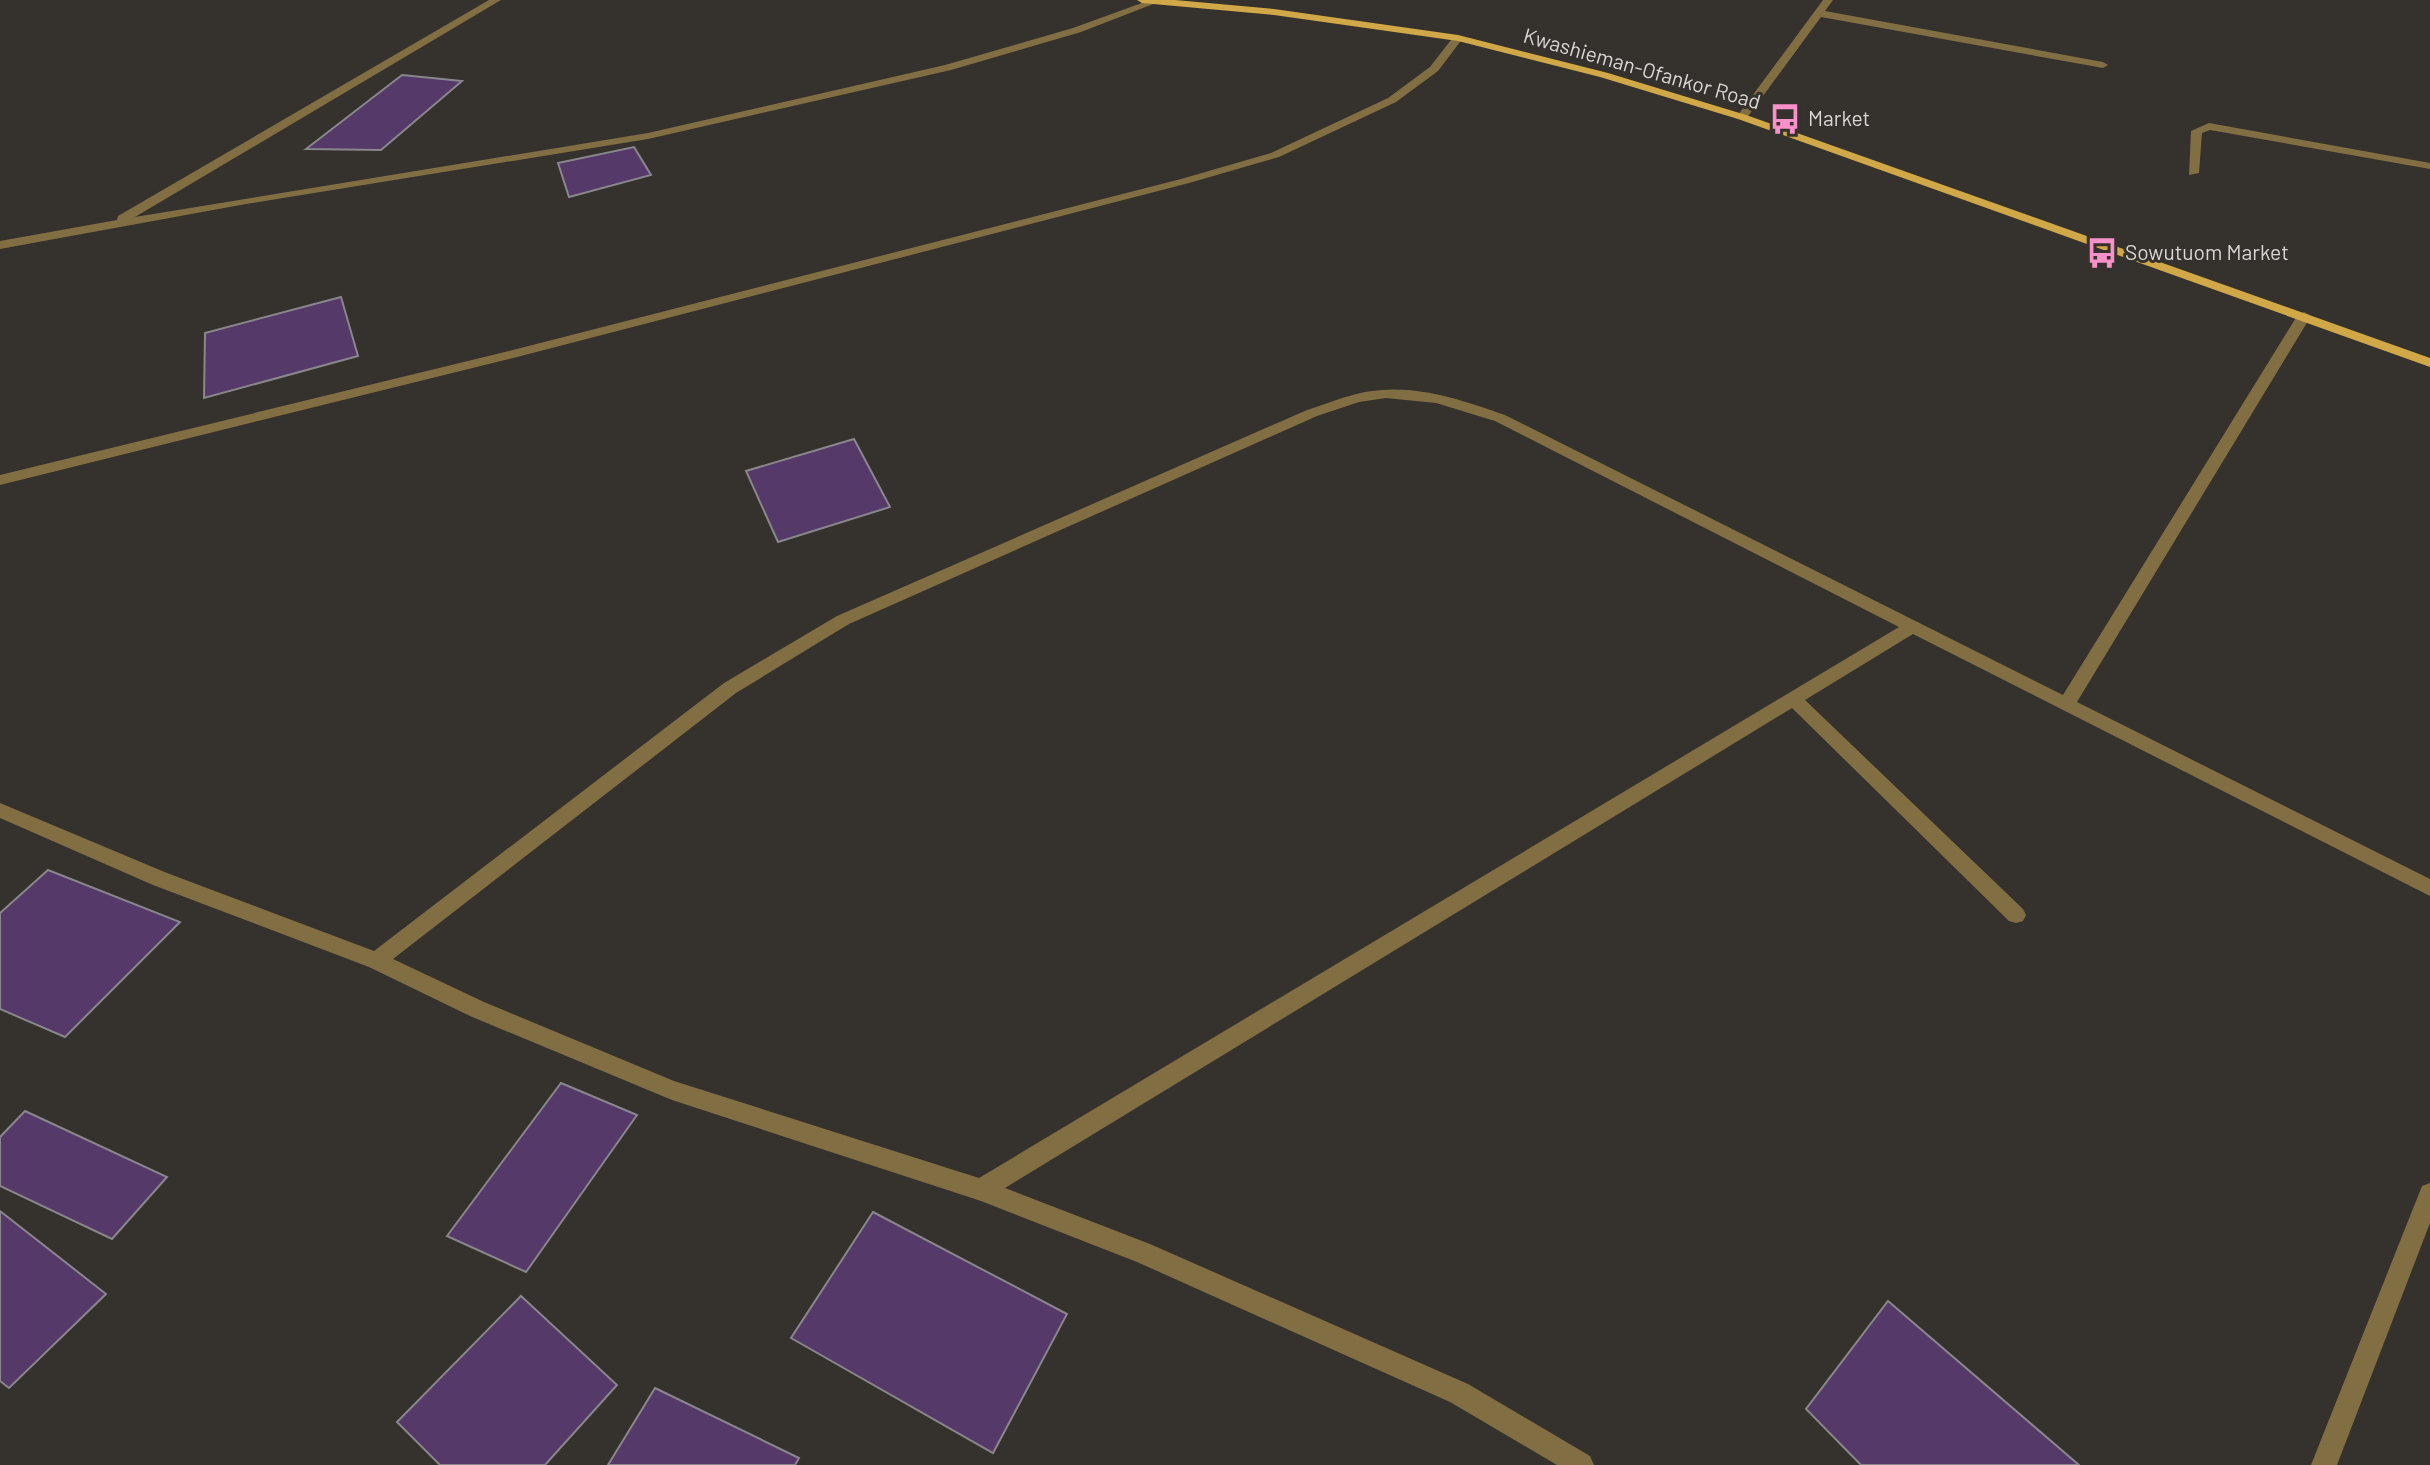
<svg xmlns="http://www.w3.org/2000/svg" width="2430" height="1465" font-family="Barlow,sans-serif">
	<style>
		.building { fill: #543969; stroke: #89868c; stroke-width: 2 }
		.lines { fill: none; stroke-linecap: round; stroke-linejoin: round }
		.minor { fill: #816e43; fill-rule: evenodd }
		.major { fill: #d0a847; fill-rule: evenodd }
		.labels { text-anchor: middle; stroke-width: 6; stroke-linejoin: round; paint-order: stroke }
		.far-street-label { font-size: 21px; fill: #d9d6d4; stroke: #35312d }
		.far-poi-label { font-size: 21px; fill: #d9d6d4; stroke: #35312d; text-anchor: start }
	</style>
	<rect width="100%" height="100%" fill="#35312d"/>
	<!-- building -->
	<path class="building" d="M402,75L462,81L381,150L306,149Z
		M634,147L651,175L569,197L558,163Z
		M341,297L358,356L204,398L205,333Z
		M854,439L890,507L778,542L746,471Z
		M48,870L180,922L65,1037L0,1009V913Z
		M561,1083L637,1115L526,1272L447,1236Z
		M25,1111L167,1177L112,1239L0,1186V1137Z
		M0,1211L106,1294L9,1388L0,1381Z
		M873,1212L1067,1314L993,1453L791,1338Z
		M521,1296L617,1385L545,1465H440L397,1422Z
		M1888,1301L2079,1465H1861L1806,1409Z
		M655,1388L799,1458L795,1465H608Z"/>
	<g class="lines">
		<!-- minor -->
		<path class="minor" d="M489,0H501L135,217L648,133L945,65L1073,28L1150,0L1161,1L1081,32L951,70L648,139L246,204L0,249V241L117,220L118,216Z
			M1823,0H1833L1825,11L2103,62L2108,65L2103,68L1821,17L1746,119H1738V115Z
			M1458,35L1463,38L1438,71L1396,102L1279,157L1189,183L517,357L0,485V475L509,351L1181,179L1271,153L1388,98L1430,67L1454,36Z
			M2209,123L2430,163V169L2210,130L2202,133L2199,173L2189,175L2191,131Z
			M2304,312L2311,316L2077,702L2430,879V896L1913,634L1805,700L2023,909L2026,915L2023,921L2016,923L2009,921L1792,708L1005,1188L1150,1244L1468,1384L1590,1456L1594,1465H1557L1450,1402L1137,1262L981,1201L672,1100L470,1016L369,967L153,885L0,818V803L167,873L374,951L724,683L837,616L1307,410C1326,404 1345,396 1365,392C1413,383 1460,399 1505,415L2063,695L2297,316ZM1386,398L1436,403L1495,421L1899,627L979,1178L674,1081L484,1002L393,959L736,693L849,624L1317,416L1359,402Z
			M2430,1183V1223L2337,1465H2311L2422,1186Z"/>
		<!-- major -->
		<path class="major" d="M1137,0H1175L1274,9L1458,35L1608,73L1746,115L2430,358V367L1738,119L1600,77L1458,41L1274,15L1142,3Z"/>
	</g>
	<!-- icons -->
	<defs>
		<symbol id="bus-bare" viewBox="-9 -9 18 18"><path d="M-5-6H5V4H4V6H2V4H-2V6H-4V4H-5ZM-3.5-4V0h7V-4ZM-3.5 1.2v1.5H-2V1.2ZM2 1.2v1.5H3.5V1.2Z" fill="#f890ca" stroke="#35312d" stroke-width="2.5" paint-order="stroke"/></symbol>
	</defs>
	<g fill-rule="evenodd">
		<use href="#bus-bare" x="1763" y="97" width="44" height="44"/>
		<use href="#bus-bare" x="2080" y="231" width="44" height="44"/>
	</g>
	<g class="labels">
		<!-- far-street labels -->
		<g class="far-street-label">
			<text transform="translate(1642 69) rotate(16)" y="7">Kwashieman-Ofankor Road</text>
		</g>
		<!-- far-poi labels -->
		<g class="far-poi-label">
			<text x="1808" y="126">Market</text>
			<text x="2125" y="260">Sowutuom Market</text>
		</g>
	</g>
</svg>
